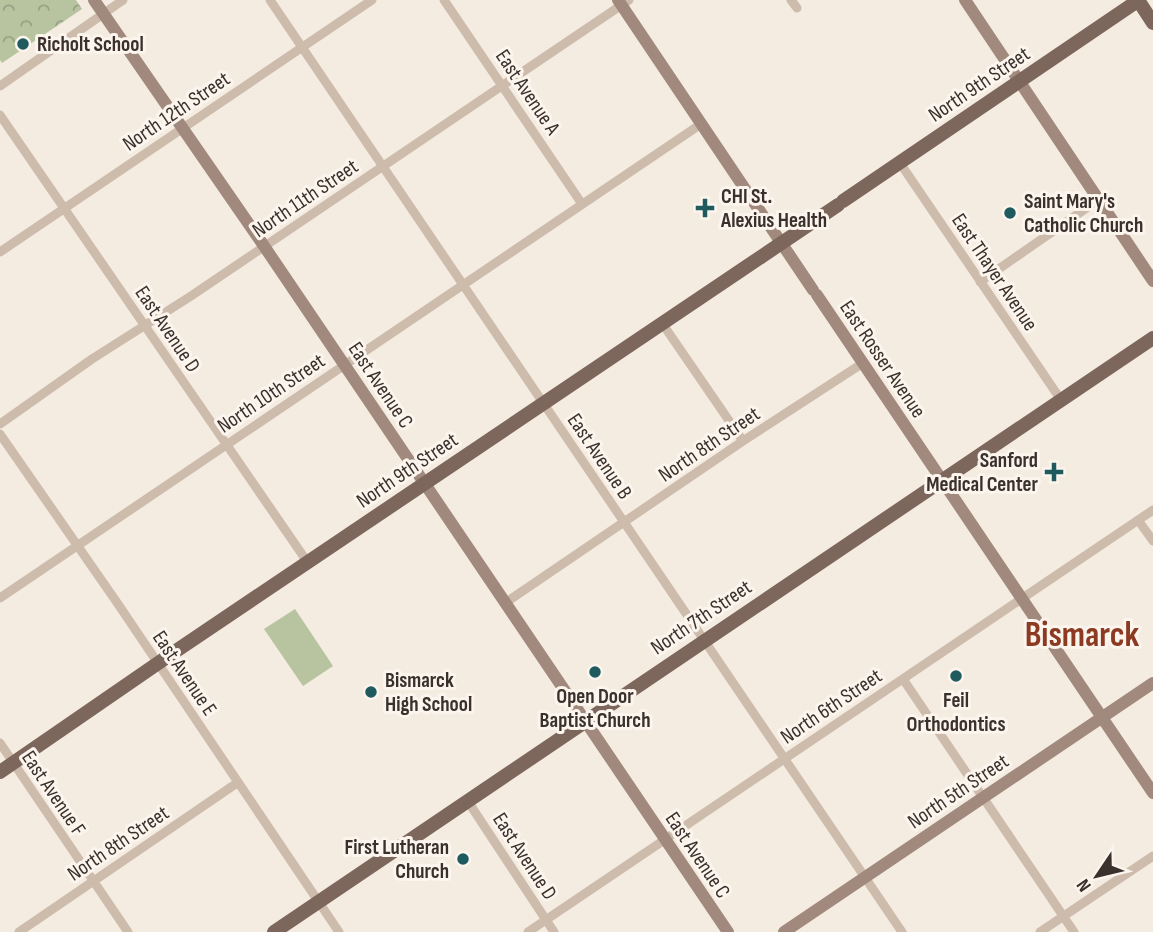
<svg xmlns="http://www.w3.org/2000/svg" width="1153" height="932" font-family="'Sofia Sans Condensed',sans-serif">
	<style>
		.park { fill: url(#park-crowns) }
		.pitch { fill: #b8c4a0 }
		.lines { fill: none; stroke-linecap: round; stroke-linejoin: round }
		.street { stroke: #cdbbac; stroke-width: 9 }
		.secondary { stroke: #a18a7d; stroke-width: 12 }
		.primary { stroke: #7d675c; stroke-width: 14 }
		.poi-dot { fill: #1f5a5e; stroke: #fbf5ee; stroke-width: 2.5 }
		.labels { text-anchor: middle; stroke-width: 6; stroke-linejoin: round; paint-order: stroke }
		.poi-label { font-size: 21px; font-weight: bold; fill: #3b302b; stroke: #fbf5ee; text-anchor: start }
		.street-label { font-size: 21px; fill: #3b302b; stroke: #fbf5ee }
		.town-label { font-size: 35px; font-weight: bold; fill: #8c3b22; stroke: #fbf5ee }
	</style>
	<defs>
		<pattern id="park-crowns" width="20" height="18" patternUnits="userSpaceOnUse" patternTransform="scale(1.75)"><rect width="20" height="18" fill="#b8c4a0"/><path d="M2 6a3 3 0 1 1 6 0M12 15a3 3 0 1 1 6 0" fill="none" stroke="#97a083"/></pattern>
	</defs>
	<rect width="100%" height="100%" fill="#f4ebe1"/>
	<!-- park -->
	<path class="park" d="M0,0H76L82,9L2,63L0,60Z"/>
	<!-- pitch -->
	<path class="pitch" d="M295,609L333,666L303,686L264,629Z"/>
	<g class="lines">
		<!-- street -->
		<path class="street" d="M270,0L902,932
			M444,0L582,204
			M791,0L797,8
			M0,86L123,0
			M0,115L308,563
			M900,163L1061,400
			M0,252L372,0
			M980,282L1098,200
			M662,323L743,441
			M0,424L92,359L191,296L629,0
			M0,434L118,604L339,932
			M1138,520L1153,541
			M0,598L701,124
			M505,603L743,441L863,363
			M903,679L1074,932
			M0,743L128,932
			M467,800L554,932
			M19,932L237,783
			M528,932L1153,510
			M1040,932L1153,856"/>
		<!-- secondary -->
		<path class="secondary" d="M94,0L264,246L728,932
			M618,0L813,290
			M965,0L1153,281
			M817,295L1153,793
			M784,932L1153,683"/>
		<!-- primary -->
		<path class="primary" d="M1138,0L1153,23
			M843,201L1139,0
			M0,772L167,657L838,205
			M274,932L1153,338"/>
	</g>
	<!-- markers -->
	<g class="poi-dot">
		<circle cx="23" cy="44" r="7"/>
		<path d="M701.5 197.5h7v7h7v7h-7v7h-7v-7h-7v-7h7z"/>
		<circle cx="1010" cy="213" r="7"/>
		<path d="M1050.5 461.5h7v7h7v7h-7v7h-7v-7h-7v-7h7z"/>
		<circle cx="595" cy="672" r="7"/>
		<circle cx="956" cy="676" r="7"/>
		<circle cx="371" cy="692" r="7"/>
		<circle cx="463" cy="859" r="7"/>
	</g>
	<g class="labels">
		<!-- poi labels -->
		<g class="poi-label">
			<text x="37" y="51">Richolt School</text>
			<text x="721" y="203">CHI St.<tspan x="721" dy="24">Alexius Health</tspan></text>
			<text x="1024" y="208">Saint Mary's<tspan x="1024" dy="24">Catholic Church</tspan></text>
			<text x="1038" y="467" text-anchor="end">Sanford<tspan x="1038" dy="24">Medical Center</tspan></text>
			<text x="385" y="687">Bismarck<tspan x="385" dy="24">High School</tspan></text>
			<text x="595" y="703" text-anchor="middle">Open Door<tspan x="595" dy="24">Baptist Church</tspan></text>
			<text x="956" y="707" text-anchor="middle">Feil<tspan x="956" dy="24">Orthodontics</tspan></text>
			<text x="449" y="854" text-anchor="end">First Lutheran<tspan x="449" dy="24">Church</tspan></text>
		</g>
		<!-- street labels -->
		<g class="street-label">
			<text transform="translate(979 84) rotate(-34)" y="7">North 9th Street</text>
			<text transform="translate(528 92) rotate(56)" y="7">East Avenue A</text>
			<text transform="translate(176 111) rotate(-34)" y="7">North 12th Street</text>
			<text transform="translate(305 198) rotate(-34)" y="7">North 11th Street</text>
			<text transform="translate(995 272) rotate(56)" y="7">East Thayer Avenue</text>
			<text transform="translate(168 329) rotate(56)" y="7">East Avenue D</text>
			<text transform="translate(883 359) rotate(56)" y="7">East Rosser Avenue</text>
			<text transform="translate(381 385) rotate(56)" y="7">East Avenue C</text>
			<text transform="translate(271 393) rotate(-34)" y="7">North 10th Street</text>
			<text transform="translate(709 444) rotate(-34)" y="7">North 8th Street</text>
			<text transform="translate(600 456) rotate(56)" y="7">East Avenue B</text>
			<text transform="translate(407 470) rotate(-34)" y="7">North 9th Street</text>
			<text transform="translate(701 617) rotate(-34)" y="7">North 7th Street</text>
			<text transform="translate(185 673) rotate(56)" y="7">East Avenue E</text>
			<text transform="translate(831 706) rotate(-34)" y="7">North 6th Street</text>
			<text transform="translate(958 791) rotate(-34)" y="7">North 5th Street</text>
			<text transform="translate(54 793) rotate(56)" y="7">East Avenue F</text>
			<text transform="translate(118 843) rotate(-34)" y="7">North 8th Street</text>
			<text transform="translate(698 855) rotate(56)" y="7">East Avenue C</text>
			<text transform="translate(525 856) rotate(57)" y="7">East Avenue D</text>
		</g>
		<!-- town labels -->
		<g class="town-label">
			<text x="1082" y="646">Bismarck</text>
		</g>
	</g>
	<!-- north arrow -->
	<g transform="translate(1097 876) rotate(235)" stroke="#fbf5ee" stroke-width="5" paint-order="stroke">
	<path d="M0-5L12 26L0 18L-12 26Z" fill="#3b302b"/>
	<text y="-10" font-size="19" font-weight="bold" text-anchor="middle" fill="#3b302b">N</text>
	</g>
</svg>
